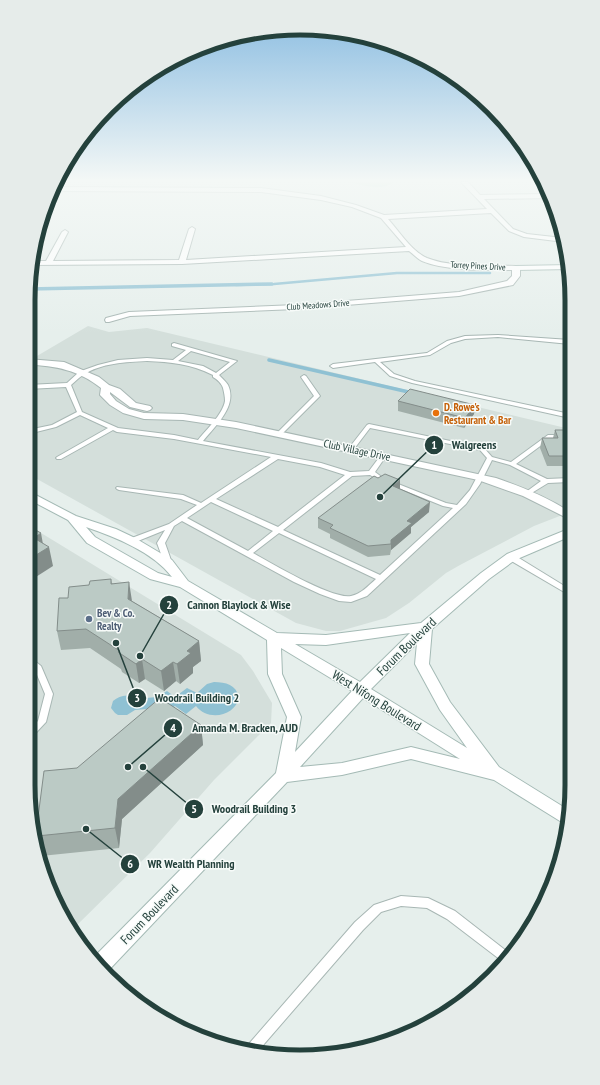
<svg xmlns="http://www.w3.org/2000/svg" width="600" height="1085" font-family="'PT Sans Narrow',sans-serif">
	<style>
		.built { fill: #d4dfdb }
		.green { fill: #bfdfcb }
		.water { fill: #8fc1d3 }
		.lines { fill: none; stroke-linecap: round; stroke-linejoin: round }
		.stream-far1 { stroke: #8fc1d3; stroke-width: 2.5 }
		.stream { stroke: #8fc1d3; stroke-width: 3.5 }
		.lane-casing { stroke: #a8b7b4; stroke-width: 2 }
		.street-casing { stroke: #a8b7b4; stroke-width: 2 }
		.secondary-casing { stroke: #a4bab5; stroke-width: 2 }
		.lane { fill: #fff; fill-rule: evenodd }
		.street { fill: #fff; fill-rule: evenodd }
		.secondary { fill: #fff; fill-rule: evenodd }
		.wall { fill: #a1aea9 }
		.shaded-wall { fill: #838d8a }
		.building { fill: #bbcac5; stroke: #838d8a }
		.food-dot { fill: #e8710a; stroke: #f7fbf9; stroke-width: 1.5 }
		.service-dot { fill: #5c6f8a; stroke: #f7fbf9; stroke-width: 1.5 }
		.labels { text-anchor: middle; stroke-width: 3; stroke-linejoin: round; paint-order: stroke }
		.far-street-label { font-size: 9px; fill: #24413c; stroke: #f7fbf9 }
		.food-label { font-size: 11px; font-weight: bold; fill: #c56008; stroke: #f7fbf9; text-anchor: start }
		.street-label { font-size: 11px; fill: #24413c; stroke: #f7fbf9 }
		.service-label { font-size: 11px; font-weight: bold; fill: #4e5e75; stroke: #f7fbf9; text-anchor: start }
		.near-street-label { font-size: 13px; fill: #24413c; stroke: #f7fbf9 }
		.rim { fill: none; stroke: #24413c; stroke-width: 5 }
		.leader { fill: none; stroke: #24413c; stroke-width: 1.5 }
		.callout-dot { fill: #24413c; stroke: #f7fbf9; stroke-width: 1.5 }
		.mark-label { font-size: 12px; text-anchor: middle; font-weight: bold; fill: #fff }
		.callout-label { font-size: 12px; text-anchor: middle; font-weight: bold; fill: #24413c; stroke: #f7fbf9; stroke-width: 3; stroke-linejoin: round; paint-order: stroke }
	</style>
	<rect width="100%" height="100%" fill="#e6efec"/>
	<!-- built -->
	<path class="built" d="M88,326L109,332L147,328L570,429V512L534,526L460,565L446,573L409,603L386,618L340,631H326L296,623L28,474V366H33L37,356Z
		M28,525L241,655L253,671L272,703L271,723L214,780L150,853L73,929L43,873L28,785Z"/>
	<!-- green -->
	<path class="green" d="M348,182H394C382,192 363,185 348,182Z"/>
	<!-- water -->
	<path class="water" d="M214,682C226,682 236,685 239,697C236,716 208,722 196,706L186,714L175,706L166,713L158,708L135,710L127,715H118L115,713L111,708L113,701C120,695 129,693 136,699L157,697L167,691L175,697L187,688L197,693L207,684Z"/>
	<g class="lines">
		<!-- stream-far1 -->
		<path class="stream-far1" d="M236,285L274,284L397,273H490"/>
		<!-- stream -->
		<path class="stream" d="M29,289L272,284
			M269,360L413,393"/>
		<defs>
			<path id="lane" d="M498,335L570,340V344L498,337L465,339L451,343L430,355L380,362L394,374L415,381L570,414V418L412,383L390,376L375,362L333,368L330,366L333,364L427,353L447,341L465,336Z
				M174,343L237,361L219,375C222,378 226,382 228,385C238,406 215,426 203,441L321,463L350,472L369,471L381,455H385L386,456L375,472L383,478L446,503L457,505L470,490L487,458L480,450L370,428L354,449H350L349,448L367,425L369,424L484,448L492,457L511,462L548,435H570V439L551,438L516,464L547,479L570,478V482L548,483L530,494H526L525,493L526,492L541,481L510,465L492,460L480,484L466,504L367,596L351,602L339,601L320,594L294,582L182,521L174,526L165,543L172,563L168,565H165L157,543L165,530L133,543H131L128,541L129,539L169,524L197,505L181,499L119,490L117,489L116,488L117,487L183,495L201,503L271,457L174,439L117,432L113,430L61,459H57L56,458L57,457L108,428L80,415L56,427L28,434V430L52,425L77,412L66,387L28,389V385L67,383L78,373L84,370L98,365L118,360L147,358L173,360L186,350L172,346V344ZM191,351L230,362L216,373L203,366L178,361ZM147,361C171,362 191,364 213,375V377C217,379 222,384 223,388C224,392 225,397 225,401C223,414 206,430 198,440L174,435L118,428L82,412L71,385C75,382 78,378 83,375C101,363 126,362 147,361ZM278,459L320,467L345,475L278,527L216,499ZM370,475L379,480L443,506L453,508L380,575L283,530L352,476ZM211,502L273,531L248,551L187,518ZM279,533L376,579C368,586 361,594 351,596C333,600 271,563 253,553Z
				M304,375L306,376L320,396L281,435H277V433L314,396L301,377Z
				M508,555H514L571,590V596L508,559L507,557Z
				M28,657L31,658L41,666L53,694L46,722L31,738L28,739V730L38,721L45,694L35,670L28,664Z
				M401,896L428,898L455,911L509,953L502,961L447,919L427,908L401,906L381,912L363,930L258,1051L245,1049L247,1046L355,922L374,905Z"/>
			<path id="street" d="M461,182H468L480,195L550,194L552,198L484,199L513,229L527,234L563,238L564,242L524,237L509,231L491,213L388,219C399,231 411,251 427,258C452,268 489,265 516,266L520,268V276L513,285L459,296L296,309L130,316L109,322H106L105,320L106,318L129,312L296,305L459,292L507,281L512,276V270C486,270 446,271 422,261C418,259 413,254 409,251L182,264L31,265L32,261H46L62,232L65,230L68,232L53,261L179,260L189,229L192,227L195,229L186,260L406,247L381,218L352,207L321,200L261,192L53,191L55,187L261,188L321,196L356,205L384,215L487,209Z
				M28,359L64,362L99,377L109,385L120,389L136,403L150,406L152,408L150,410L147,411L130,407L110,392V394L116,401L129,409L144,413L183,414L236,422L496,478C522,487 547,497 570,512L571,520L523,496L478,480L236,428L183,420L144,419L123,413L110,405L100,395L101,388C80,371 55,365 28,365Z"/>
			<path id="secondary" d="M570,265V269L516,270L512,268L516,266Z
				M28,491L76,516L116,529L135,538L172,560L188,581L277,633L326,635L421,623L481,573L507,554L571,528V536L515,560L489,579L432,629L429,664L450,702L499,767L570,811L568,826L494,780L411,759L342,775L287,782L107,972L93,958L276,773L287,717L268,674L267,640L180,587L150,579L87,543L68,520L28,499ZM86,527C115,537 153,552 172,577L158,573L95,537ZM410,633L360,682L295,644L326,645ZM417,643L415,664L440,710L467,748L371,689ZM281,648L352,691L295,752L301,717L282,674ZM363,698L460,759L411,747L342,763L300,767Z"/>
		</defs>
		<!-- lane casing -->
		<use href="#lane" class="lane-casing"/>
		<!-- street casing -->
		<use href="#street" class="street-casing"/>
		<!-- secondary casing -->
		<use href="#secondary" class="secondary-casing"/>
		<!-- lane -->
		<use href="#lane" class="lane"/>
		<!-- street -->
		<use href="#street" class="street"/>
		<!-- secondary -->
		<use href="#secondary" class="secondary"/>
	</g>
	<!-- wall -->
	<path class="wall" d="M398,401L475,405L474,414L464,428L398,411Z
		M555,430H570V472H567L564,466H547L540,448L542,438H553Z
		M378,478L400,480V489L429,512L411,527V533L391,550L390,555L368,557L330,538V534L318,528V518Z
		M111,579L112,583L132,601L199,641L201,661L193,667V673L180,684L176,681L164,691L145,679L139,683L122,672L121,669L90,648L61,650L57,631L68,598Z
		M201,725L203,745L122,819L119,848L41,856L38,844L36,833L77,768Z"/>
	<!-- shaded-wall -->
	<path class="shaded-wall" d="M475,405L474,414L464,428L465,418Z
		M400,480V490L393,486Z
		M430,502L429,512L411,527V533L391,550V540L407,521Z
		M41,533L44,550L49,547L53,566L28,582V560L34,538Z
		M129,582L132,601L128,599Z
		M199,641L201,661L193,667V673L180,684L177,664L187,651Z
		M142,659L145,679L139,683L136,664Z
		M173,662L176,681L164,691L161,671Z
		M201,725L203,745L122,819L119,848L115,828L118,799Z"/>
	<!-- building -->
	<path class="building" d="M410,389L475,405L465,418L398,401Z
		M555,430H570V462H569L566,456H549L542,438H558Z
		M385,474L400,480L393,486L430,502L407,521L412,523L391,540V544L368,546L330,528L333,525L318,518L374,476L378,478Z
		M28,526L41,533L34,538L49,547L28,560Z
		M111,579V584L129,582L128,599L199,641L187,651L191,653L177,664L173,662L161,671L142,659L136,664L118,652L120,651L86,629L57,631L59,598H68L69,587L89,585L90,581Z
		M160,698L201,725L118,799L115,828L37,836L36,833L44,771L77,768Z"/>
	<!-- sky -->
	<linearGradient id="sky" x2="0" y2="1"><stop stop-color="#84b9e0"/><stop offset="0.54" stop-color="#f4f8f6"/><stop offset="1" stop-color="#f4f8f6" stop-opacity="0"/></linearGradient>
	<rect width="600" height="334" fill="url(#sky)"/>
	<!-- markers -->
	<circle class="food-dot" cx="436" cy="413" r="4"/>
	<circle class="service-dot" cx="89" cy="619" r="4"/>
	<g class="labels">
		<!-- far-street labels -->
		<g class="far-street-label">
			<text transform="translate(478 266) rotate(3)" y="3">Torrey Pines Drive</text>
			<text transform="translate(318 305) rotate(-4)" y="3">Club Meadows Drive</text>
		</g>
		<!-- food labels -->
		<g class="food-label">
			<text x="444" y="411">D. Rowe's<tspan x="444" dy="13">Restaurant &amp; Bar</tspan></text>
		</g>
		<!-- street labels -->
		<g class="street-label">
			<text transform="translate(357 450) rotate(12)" y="4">Club Village Drive</text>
		</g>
		<!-- service labels -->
		<g class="service-label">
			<text x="97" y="617">Bev &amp; Co.<tspan x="97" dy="13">Realty</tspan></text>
		</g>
		<!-- near-street labels -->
		<g class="near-street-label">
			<text transform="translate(406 646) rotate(-44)" y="5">Forum Boulevard</text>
			<text transform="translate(377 700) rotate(32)" y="5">West Nifong Boulevard</text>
			<text transform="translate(149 914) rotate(-46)" y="5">Forum Boulevard</text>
		</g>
	</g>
	<!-- crop -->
	<path d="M0 0H600V1085H0ZM300 35H300A265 265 0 0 1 565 300V785A265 265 0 0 1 300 1050H300A265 265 0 0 1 35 785V300A265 265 0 0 1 300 35Z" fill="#e6ecea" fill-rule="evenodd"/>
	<path class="rim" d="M300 35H300A265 265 0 0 1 565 300V785A265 265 0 0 1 300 1050H300A265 265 0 0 1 35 785V300A265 265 0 0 1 300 35Z"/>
	<!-- callouts -->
	<path class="leader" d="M380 497L434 445M140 656L169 605M116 643L137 698M128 767L173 728M143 767L194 809M86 829L130 864"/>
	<g class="callout-dot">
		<circle cx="380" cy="497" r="4"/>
		<circle cx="140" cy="656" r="4"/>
		<circle cx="116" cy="643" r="4"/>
		<circle cx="128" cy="767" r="4"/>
		<circle cx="143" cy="767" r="4"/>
		<circle cx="86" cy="829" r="4"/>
		<circle cx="434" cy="445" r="10"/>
		<circle cx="169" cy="605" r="10"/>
		<circle cx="137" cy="698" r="10"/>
		<circle cx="173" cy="728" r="10"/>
		<circle cx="194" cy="809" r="10"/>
		<circle cx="130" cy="864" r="10"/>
	</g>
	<g class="mark-label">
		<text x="434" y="449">1</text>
		<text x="169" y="609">2</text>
		<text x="137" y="702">3</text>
		<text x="173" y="732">4</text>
		<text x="194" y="813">5</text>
		<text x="130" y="868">6</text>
	</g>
	<g class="callout-label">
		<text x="474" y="449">Walgreens</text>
		<text x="239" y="609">Cannon Blaylock &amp; Wise</text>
		<text x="197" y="702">Woodrail Building 2</text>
		<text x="245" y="732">Amanda M. Bracken, AUD</text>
		<text x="254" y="813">Woodrail Building 3</text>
		<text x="191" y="868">WR Wealth Planning</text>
	</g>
</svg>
